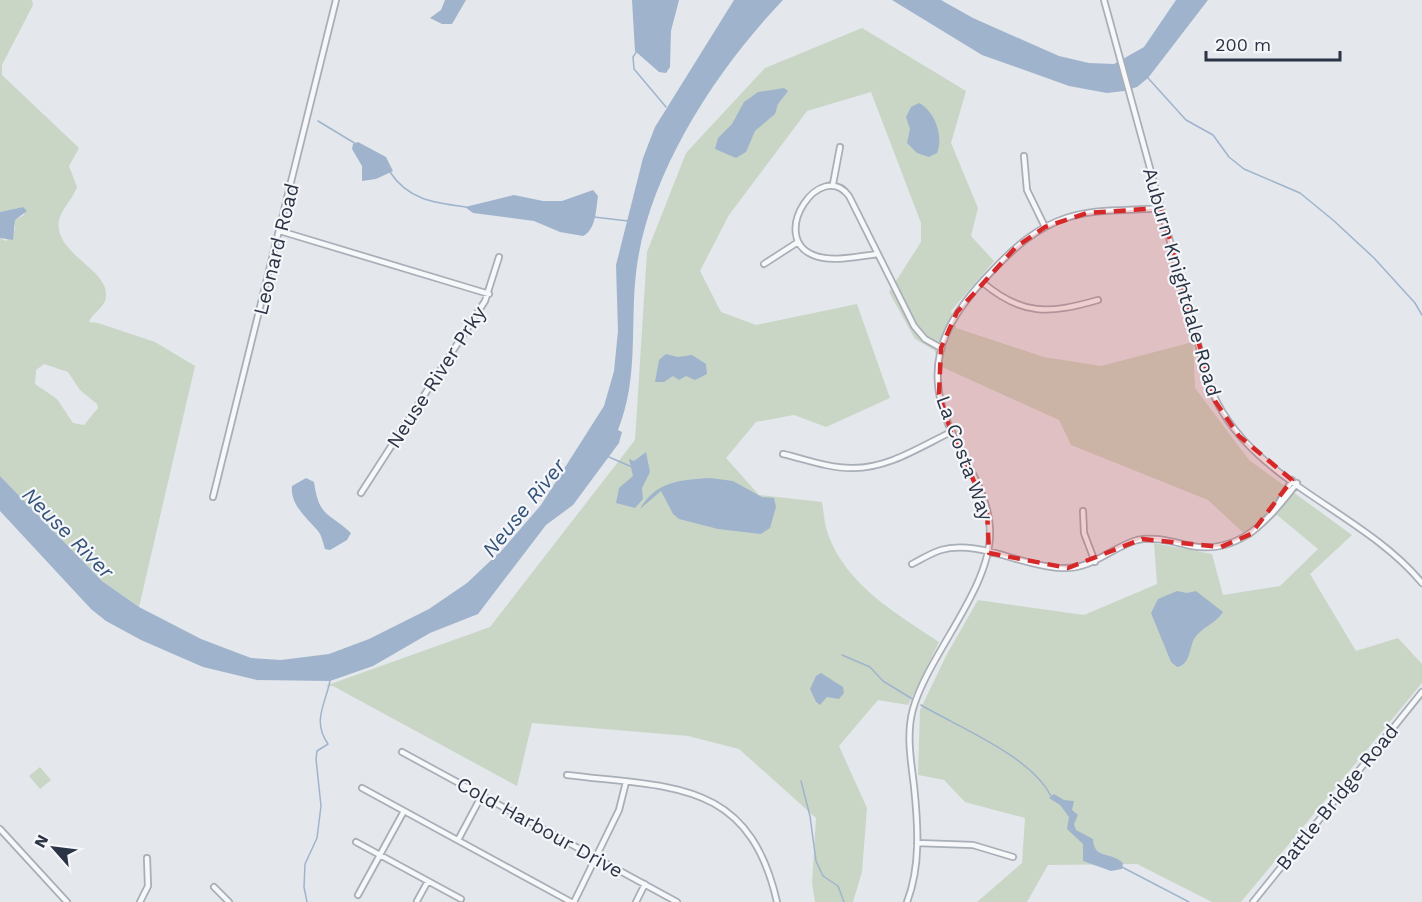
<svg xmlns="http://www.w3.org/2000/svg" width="1422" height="902" font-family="'Work Sans',sans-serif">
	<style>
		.green { fill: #c9d6c5; fill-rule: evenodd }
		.water { fill: #9fb4cc }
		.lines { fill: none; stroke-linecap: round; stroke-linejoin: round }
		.stream { stroke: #9fb4cc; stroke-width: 1.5 }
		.minor-casing { stroke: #a9aeb7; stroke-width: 8 }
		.minor { stroke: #f7f8fa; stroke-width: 4.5 }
		.marked { fill: #d62828; fill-opacity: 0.2; stroke: #d62828; stroke-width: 4.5; stroke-dasharray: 12 8; stroke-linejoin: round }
		.labels { text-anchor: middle; stroke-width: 4.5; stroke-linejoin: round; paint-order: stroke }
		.street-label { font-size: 20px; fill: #2b3445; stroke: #f4f6f9 }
		.water-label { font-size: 21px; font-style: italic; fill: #34527a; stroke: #f4f6f9 }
	</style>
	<rect width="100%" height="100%" fill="#e4e7ec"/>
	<!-- green -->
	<path class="green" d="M0,0H32L33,5L2,65V75L79,148L69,166L77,187C73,199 62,208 59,220C53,254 108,268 106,296C106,307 92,313 89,322L98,323L155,342L195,366L139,607L102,581L0,476V238L6,241L15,230V220L24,215L23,207L0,212ZM44,364L68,372L80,390L97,404L98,408L84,425L73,423L57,399L35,384L36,370Z
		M862,28L966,91L951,143L978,208L971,236L994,261L951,311L956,328L1044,357L1101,366L1193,342L1195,388L1249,460L1352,535L1310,574L1356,651L1398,638L1422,664V683L1241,902H1212L1137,864L1048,865L1027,902H977L1022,863L1025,818L965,802L944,780L918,775L920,710L947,654L978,600L1084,615L1157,584L1154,543L1212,554L1223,595L1280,586L1318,549L1277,515L1250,539L1208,500L1071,445L1059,420L942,367L934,350L915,339L889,292L921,242V223L871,92L807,111L729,215L700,271L721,312L756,325L857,304L890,398L826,427L794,415L756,422L726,458L759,495L822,502C824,512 824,524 828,534C846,585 897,614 939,642L908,705L878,700L839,746L867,808L862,872L853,902H815L812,883L816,818L739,749L688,736L532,723L517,786L333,686H325L490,627L635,440L647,252L686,153L765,68Z
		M40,767L51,780L40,789L29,776Z"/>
	<!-- water -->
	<path class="water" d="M445,0H466L452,24H442L430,18L441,10Z
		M632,0H679L671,31L670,67L666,73L659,72L635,51Z
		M734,0H783C716,70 647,175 636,273C630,326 639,378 618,430L622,432L619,443L573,505L546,525L478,614L430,633L373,666L330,681L257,680L203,667L141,640L106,621L91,609L0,511V476L102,581L139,607L201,639L251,658L281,660L329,654L369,639L429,609L467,583L504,548L541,505L604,406L614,371L618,331L616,265L643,158L655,127Z
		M892,0H941L973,18L1059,56L1089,63L1114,64L1144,47L1176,0H1208L1148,78L1137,87L1124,91L1107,93L1069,86L982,55Z
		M784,88L788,91L778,104L775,114L755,131L746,152L736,158L715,149L718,138L732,124L744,102L758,92Z
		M919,103C935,111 944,137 937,153L929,157L917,153L907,143L910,129L906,117L911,107Z
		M358,142L386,157L393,171L376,179L362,181V166L352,149L353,144Z
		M593,190L598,196C596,209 596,230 583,236L560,232L534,221L473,213L465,207L514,195L543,201H562Z
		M23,207L27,211L15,220L13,240L0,238V212Z
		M666,354L678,357L692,355L706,364L707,374L695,380L686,376L679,380L673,376L664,382H655L659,360Z
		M646,452L650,472L642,488L643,499L635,508L616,503L619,488L633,476L629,459L634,461Z
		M306,478L314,482C319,518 329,512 351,533L347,540L330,550L325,549C323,543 322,536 318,531C307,518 290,505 292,486Z
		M710,478L733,481L762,497L774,498L776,507L770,528L761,534L752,533L718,529L679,519L673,514L661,491L640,509C656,481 680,480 710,478Z
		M1177,591L1187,593L1196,591L1223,612C1216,624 1201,627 1194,639C1189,649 1190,665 1177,667L1171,662L1151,613L1158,599Z
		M821,673L843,687L844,693L839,699L827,697L820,705L816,702L810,689L816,676Z
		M1054,794L1064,800L1074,801L1072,810L1078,815L1074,824L1076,830L1093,839C1094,860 1111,851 1123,863L1122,869L1111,871L1083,861V844L1067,829L1069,817L1060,805L1049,798Z"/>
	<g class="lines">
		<!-- stream -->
		<path class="stream" d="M637,51L633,57L634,69L666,107
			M1148,78L1186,120L1213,135L1229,157L1244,169L1300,193L1333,220L1374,258L1415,303L1422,315
			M318,121L356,144
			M390,172C408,200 435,203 466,207
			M594,217L628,221
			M609,457L632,467
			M842,655L870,667L883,681L914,700
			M921,705C958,727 1031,756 1051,796
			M801,781L810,816L816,861L823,876L838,886L844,902
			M1120,866L1189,902
			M307,902L304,887L305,864L317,838L321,806L316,759L317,751L328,744C312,721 325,705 330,681"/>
		<defs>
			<path id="minor" d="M1104,0L1209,384C1244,480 1360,508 1422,583
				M1024,156L1027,190L1045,227
				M833,184L840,147
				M280,231L489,294
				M878,254C859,256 831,263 813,255C768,236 821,158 849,196L914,326L925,339L941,348
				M764,264L798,242
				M982,282C1022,316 1049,314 1098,300
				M783,454C805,459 828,468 851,468C887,469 920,447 951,432
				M361,493L485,301L499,257
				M213,497L336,0
				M1277,506L1292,480
				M1083,511L1084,533L1095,562
				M912,564C922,559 931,553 941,550C977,539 1024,567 1061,568C1092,570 1110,548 1137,540C1155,536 1173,542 1191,546C1240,555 1270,519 1297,483
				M402,752L677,902
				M567,775C672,788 749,779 777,902
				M362,788L571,902
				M0,829L67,902
				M458,840L482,795
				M356,842L461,899
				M917,843L973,845L1013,857
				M214,887L229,902
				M358,895L404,811
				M417,901L428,881
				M140,902L148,886L147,858
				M574,902L619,810L626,782
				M636,902L645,884
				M907,902C921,866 918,824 914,786C911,761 906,734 913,709C928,655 991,588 990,532C990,488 953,448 942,406C926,349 956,308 993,270C1015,247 1036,228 1066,218C1096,208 1130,211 1161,208
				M1253,902L1422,692"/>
		</defs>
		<!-- minor casing -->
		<use href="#minor" class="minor-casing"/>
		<!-- minor -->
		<use href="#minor" class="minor"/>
	</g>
	<!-- marked area -->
	<path class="marked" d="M1161,208L1215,401L1239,436L1292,480L1251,534L1221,547L1142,539L1068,568L989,553L987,509L951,432L939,394L941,348L957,312L1016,247L1045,227L1087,213Z"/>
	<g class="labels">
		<!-- street labels -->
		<g class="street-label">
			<text transform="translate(276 249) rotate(-76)" y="7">Leonard Road</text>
			<text transform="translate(1182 282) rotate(74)" y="7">Auburn Knightdale Road</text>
			<text transform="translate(436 377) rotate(-57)" y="7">Neuse River Prky</text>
			<text transform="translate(965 458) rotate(70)" y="7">La Costa Way</text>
			<text transform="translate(1337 797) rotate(-51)" y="7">Battle Bridge Road</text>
			<text transform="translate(540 827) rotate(29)" y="7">Cold Harbour Drive</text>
		</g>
		<!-- water labels -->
		<g class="water-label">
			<text transform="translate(524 508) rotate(-51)" y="7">Neuse River</text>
			<text transform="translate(68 533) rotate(45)" y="7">Neuse River</text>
		</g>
	</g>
	<!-- north arrow -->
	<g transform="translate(54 848) rotate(298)" stroke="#f4f6f9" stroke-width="4.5" paint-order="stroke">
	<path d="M0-4.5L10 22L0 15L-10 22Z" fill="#2b3445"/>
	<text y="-9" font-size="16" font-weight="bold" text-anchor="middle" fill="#2b3445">N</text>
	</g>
	<!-- scale -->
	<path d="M1206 51v9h134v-9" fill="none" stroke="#2b3445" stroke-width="3"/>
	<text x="1215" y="51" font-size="18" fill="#2b3445" stroke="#f4f6f9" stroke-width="4.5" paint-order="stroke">200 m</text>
</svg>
